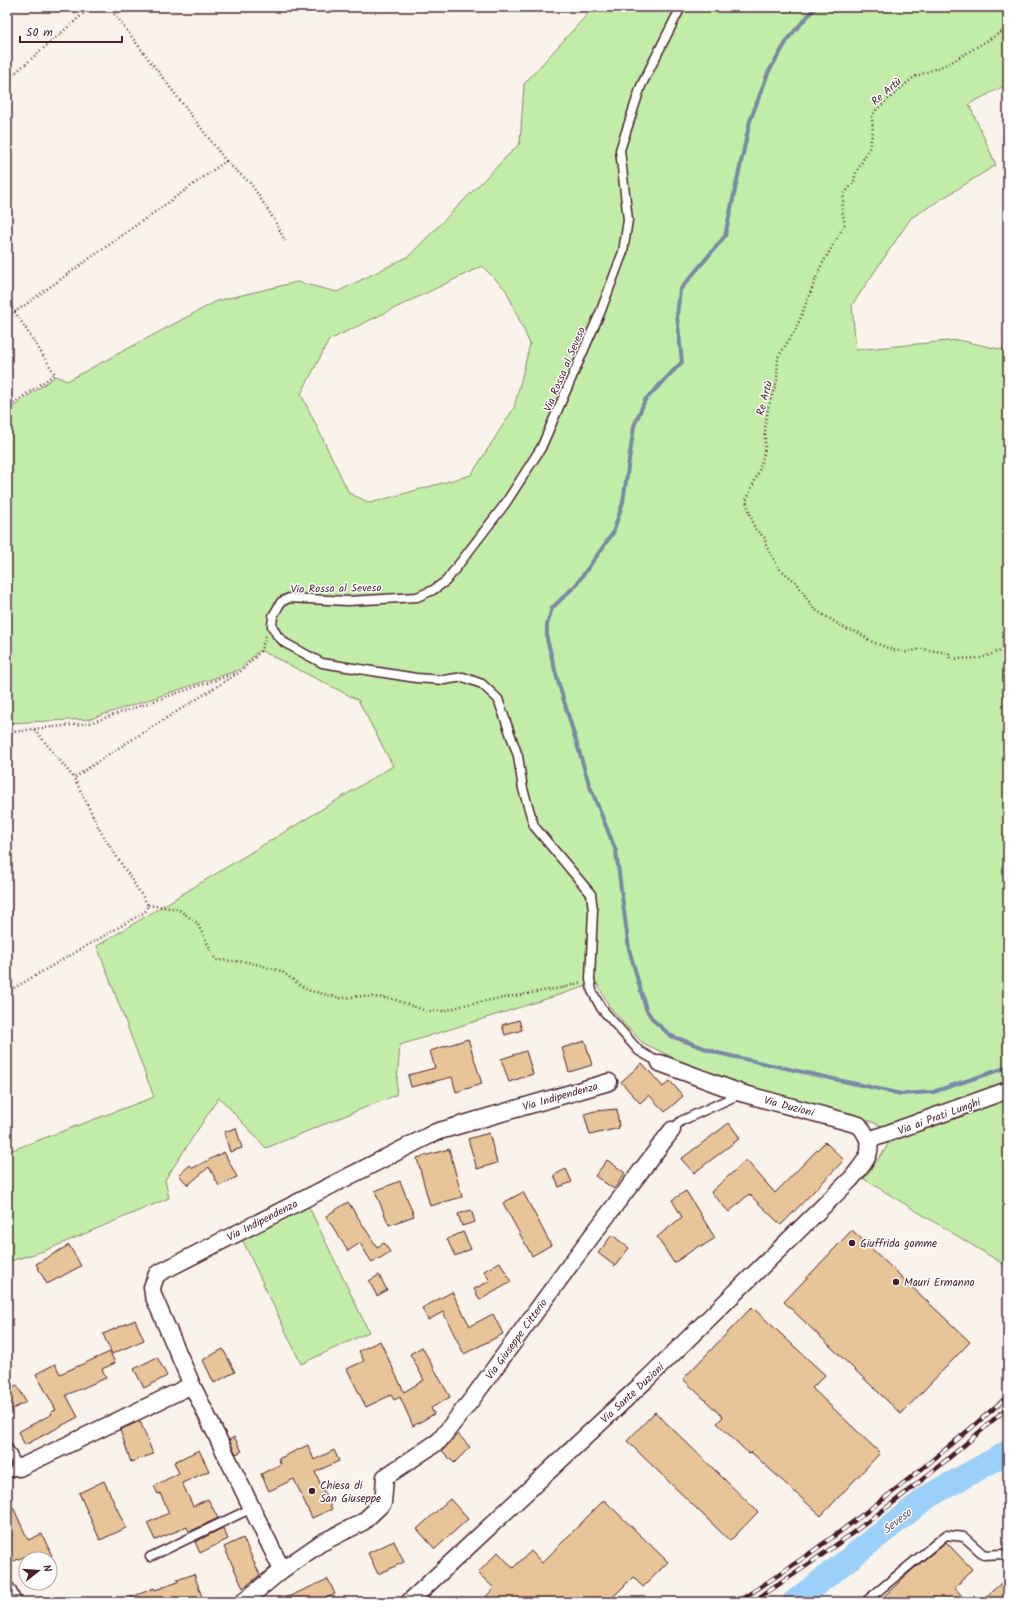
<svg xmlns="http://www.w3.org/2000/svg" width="1015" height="1609" font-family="Kalam,sans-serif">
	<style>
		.green { fill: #c2eda9; stroke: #86866a; fill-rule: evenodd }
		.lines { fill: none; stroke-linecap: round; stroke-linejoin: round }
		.stream { stroke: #7a89a7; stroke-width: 4 }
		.river { stroke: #9ad0f9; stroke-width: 24 }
		.building { fill: #e8c599; stroke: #4a1f2b }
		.lane-casing { stroke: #4a1f2b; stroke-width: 11 }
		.street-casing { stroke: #4a1f2b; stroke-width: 19 }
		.path { stroke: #4a1f2b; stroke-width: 2.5; stroke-dasharray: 1 3; stroke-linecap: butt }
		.lane { stroke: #fff; stroke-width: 8 }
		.street { stroke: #fff; stroke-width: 16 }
		.rail-casing { stroke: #4a1f2b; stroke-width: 4.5 }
		.rail { stroke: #fff; stroke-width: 3; stroke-dasharray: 9; stroke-linecap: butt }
		.poi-dot { fill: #4a1f2b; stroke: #fff; stroke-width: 1.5 }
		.labels { text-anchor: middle; stroke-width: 3; stroke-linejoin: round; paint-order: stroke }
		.street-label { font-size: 11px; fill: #4a1f2b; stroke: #fff }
		.poi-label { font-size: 11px; fill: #4a1f2b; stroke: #fff; text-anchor: start }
		.water-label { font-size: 12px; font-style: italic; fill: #625469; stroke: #fff }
	</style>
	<rect width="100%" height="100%" fill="#faf3eb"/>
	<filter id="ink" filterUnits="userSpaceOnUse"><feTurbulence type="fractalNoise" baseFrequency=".025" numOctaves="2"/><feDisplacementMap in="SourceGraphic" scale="8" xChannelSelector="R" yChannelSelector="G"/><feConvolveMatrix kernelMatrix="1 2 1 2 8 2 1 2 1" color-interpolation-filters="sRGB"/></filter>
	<g filter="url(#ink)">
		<!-- green -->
		<path class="green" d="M594,7H1008V84L969,104L996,165L911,218L852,305L856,350L958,340L1008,351V1267L864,1179L886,1148L894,1131L850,1113L761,1092L709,1075L643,1043L627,1027L609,1006L597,983L400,1045L396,1095L266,1148L219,1097L165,1180L169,1198L44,1251L7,1262V1152L154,1097L97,946L393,766L358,700L260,650L239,670L90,719L7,723V411L56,376L67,381L217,301L297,282L337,292L409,256L520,143L524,84ZM482,266L506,290L530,344L514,408L471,475L370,503L349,493L301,394L329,340Z
			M309,1207L369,1332L301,1364L242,1239Z"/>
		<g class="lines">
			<!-- stream -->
			<path class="stream" d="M816,7L790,36L768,73L750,121L725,236L680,290L677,316L682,362L645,400L634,426L623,502L613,533L576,585L552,608L547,625V639L557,678L589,784L616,851L629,949L646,1009L653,1020L671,1036L718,1053L901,1094L933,1092L1008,1067"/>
			<!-- river -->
			<path class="river" d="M794,1602L929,1496L1008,1452"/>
		</g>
		<!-- building -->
		<path class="building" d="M519,1020L522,1030L505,1035L502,1025Z
			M468,1039L482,1084L456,1092L452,1077L411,1087L408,1075L435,1068L430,1051Z
			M585,1041L592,1065L569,1072L562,1048Z
			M526,1051L533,1074L509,1082L501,1059Z
			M642,1063L663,1087L670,1081L683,1096L665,1112L649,1095L640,1103L621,1082Z
			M617,1109L619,1128L590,1135L584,1114L595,1111Z
			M729,1123L740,1138L694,1173L681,1159Z
			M236,1128L242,1148L230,1152L224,1132Z
			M489,1133L497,1163L477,1169L468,1139Z
			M825,1142L844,1160L781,1225L749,1194L729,1212L711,1192L746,1160L775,1193Z
			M449,1149L462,1197L430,1206L417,1158Z
			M224,1152L237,1177L219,1186L209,1167L188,1185L179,1175L190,1165L193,1168Z
			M607,1160L625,1173L614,1189L595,1176Z
			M566,1169L572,1182L559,1187L554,1175Z
			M400,1181L414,1216L389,1225L375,1191Z
			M686,1191L715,1238L701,1247L700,1245L674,1263L657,1237L682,1217L672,1200Z
			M523,1192L551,1245L532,1256L503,1203Z
			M348,1202L377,1247L384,1243L390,1252L372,1263L360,1243L348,1251L326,1216Z
			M471,1210L475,1222L462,1226L458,1214Z
			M852,1230L970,1342L901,1414L784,1302Z
			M463,1232L471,1249L455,1256L447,1239Z
			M612,1235L629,1248L615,1266L598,1253Z
			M69,1245L81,1266L47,1284L36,1264Z
			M500,1262L511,1282L480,1300L474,1289L490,1281L484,1271Z
			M379,1275L387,1290L377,1296L369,1281Z
			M452,1292L470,1326L493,1314L503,1334L464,1354L443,1312L428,1320L422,1308Z
			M752,1307L825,1375L812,1388L880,1453L821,1516L751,1452L749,1454L717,1423L723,1417L683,1379Z
			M135,1320L144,1340L112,1354L103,1334Z
			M380,1341L404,1392L424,1380L410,1354L422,1347L450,1397L431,1408L434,1414L413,1426L400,1397L394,1400L391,1395L366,1407L347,1369L364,1361L359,1351Z
			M223,1349L235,1372L214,1383L203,1360Z
			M110,1352L115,1363L102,1369L106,1378L66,1395L78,1417L25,1445L18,1432L52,1414L51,1412L56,1410L36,1374L55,1364L60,1374Z
			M157,1357L167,1376L144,1388L134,1369Z
			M17,1385L26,1402L7,1412V1390Z
			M655,1412L758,1512L730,1541L627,1441Z
			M140,1421L153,1454L131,1462L120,1430Z
			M458,1434L470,1447L454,1463L442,1451Z
			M234,1437L242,1451L236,1454L229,1440Z
			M308,1445L314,1460L334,1450L339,1461L315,1472L332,1509L312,1518L294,1479L269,1491L261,1474L281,1464L278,1459Z
			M199,1450L209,1471L182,1483L193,1506L208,1499L218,1518L189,1532L187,1527L155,1540L147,1523L169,1513L160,1493L158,1494L154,1486L179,1473L174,1462Z
			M104,1481L126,1528L100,1540L79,1493Z
			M7,1494L28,1540L42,1534L52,1556L46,1559H30L28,1555L7,1564Z
			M450,1499L468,1519L435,1549L417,1529Z
			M604,1500L668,1562L643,1587L633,1577L608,1602H481L494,1588L478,1573L498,1552L513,1568L531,1551L542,1563Z
			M223,1528L228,1539L200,1553L195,1542Z
			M243,1538L260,1575L243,1588L224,1547Z
			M394,1541L404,1562L378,1574L368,1553Z
			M946,1542L972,1569L955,1588L967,1602H878L911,1571Z
			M194,1574L203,1600L196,1602H120L154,1588L155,1590L178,1582L177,1580Z
			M1008,1577V1602H980Z
			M328,1579L335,1594L318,1602H277Z"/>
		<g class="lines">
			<defs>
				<path id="lane" d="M660,1063L639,1051L601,1008L592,991L590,979L593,910L591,894L534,826L523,789L518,756L498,699L482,684L463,677L444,680L416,678L322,663L285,643L277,635L272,626L273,616L281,602L289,598L348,601L417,597L433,590L446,581L505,504L541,448L600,313L623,252L628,220L620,150L641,86L681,7
					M672,1130L681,1121L740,1094
					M7,1446L19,1468L7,1474
					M150,1557L252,1508
					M865,1602L946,1535L964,1537L984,1555L1002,1554L1008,1557"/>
				<path id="street" d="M869,1140L1008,1090
					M19,1468L192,1385
					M282,1570L192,1385L153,1295L152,1287L157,1274L436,1132L609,1082
					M7,1590L13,1602
					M243,1602L282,1570L321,1543L363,1522L383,1503L385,1477L439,1441L472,1399L575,1258L672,1130
					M409,1602L646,1380L851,1179C867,1159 879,1149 859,1125L741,1093L660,1063"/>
			</defs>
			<!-- lane casing -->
			<use href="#lane" class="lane-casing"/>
			<!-- street casing -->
			<use href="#street" class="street-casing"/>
			<!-- path -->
			<path class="path" d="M1008,28L950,63L914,77L876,110L872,117L873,131L869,148L855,175L854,182L844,194L842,211L845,224L820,268L796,329L778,357L777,381L768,408L765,429V449L759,471L746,501L755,529L765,538L766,546L780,569L796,582L814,609L848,630L858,632L870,641L893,650L906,652L922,649L949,653L950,659L981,658L1008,648
				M7,80L91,7
				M226,161L251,184L275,221L285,241
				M7,302L15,312L226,161L109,7
				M7,408L55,374L15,312
				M34,729L90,723L236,673
				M7,733L34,729L74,778L109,754L240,672L260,652L266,636
				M148,905L178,909L197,923L216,960L248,962L281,971L307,990L341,998L365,996L393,999L426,1011H444L468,1004L566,987L581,982
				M7,992L145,912L148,905L102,834L74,778"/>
			<!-- lane -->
			<use href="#lane" class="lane"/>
			<!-- street -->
			<use href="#street" class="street"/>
			<defs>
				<path id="rail" d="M737,1602C833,1541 922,1472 1008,1396
					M752,1602C842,1544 928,1479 1008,1407"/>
			</defs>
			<!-- rail casing -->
			<use href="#rail" class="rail-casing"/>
			<!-- rail -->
			<use href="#rail" class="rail"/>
		</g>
	</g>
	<!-- markers -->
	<g class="poi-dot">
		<circle cx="852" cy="1243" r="4"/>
		<circle cx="896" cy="1282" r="4"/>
		<circle cx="312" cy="1491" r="4"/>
	</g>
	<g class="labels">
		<!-- street labels -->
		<g class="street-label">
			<text transform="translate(886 91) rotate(-41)" y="4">Re Artù</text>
			<text transform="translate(564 369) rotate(-67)" y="4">Via Rossa al Seveso</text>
			<text transform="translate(764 398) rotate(-75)" y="4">Re Artù</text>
			<text transform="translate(336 588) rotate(-1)" y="4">Via Rossa al Seveso</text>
			<text transform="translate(560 1096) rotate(-16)" y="4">Via Indipendenza</text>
			<text transform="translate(789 1106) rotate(15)" y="4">Via Duzioni</text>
			<text transform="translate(939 1116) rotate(-20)" y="4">Via ai Prati Lunghi</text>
			<text transform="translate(262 1220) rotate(-27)" y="4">Via Indipendenza</text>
			<text transform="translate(516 1339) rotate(-54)" y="4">Via Giuseppe Citterio</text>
			<text transform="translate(632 1393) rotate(-43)" y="4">Via Sante Duzioni</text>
		</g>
		<!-- poi labels -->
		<g class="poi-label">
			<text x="860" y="1247">Giuffrida gomme</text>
			<text x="904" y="1286">Mauri Ermanno</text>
			<text x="320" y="1489">Chiesa di<tspan x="320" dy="13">San Giuseppe</tspan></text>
		</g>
		<!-- water labels -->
		<g class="water-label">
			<text transform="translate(897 1521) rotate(-38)" y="4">Seveso</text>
		</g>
	</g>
	<!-- margin -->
	<rect width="1015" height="1609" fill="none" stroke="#fff" stroke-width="24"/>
	<rect x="12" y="12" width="991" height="1585" fill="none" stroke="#4a1f2b" stroke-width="1.5" filter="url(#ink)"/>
	<!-- north arrow -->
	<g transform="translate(38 1571) rotate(73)"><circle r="19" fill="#ffffff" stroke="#b7a5aa"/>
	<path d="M0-3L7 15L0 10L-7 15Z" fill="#4a1f2b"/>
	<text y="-6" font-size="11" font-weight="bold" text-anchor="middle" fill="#4a1f2b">N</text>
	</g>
	<!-- scale -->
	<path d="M20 36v6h102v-6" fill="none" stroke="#4a1f2b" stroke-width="2"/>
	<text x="26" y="36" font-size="12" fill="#4a1f2b" stroke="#ffffff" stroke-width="3" paint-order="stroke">50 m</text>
</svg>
